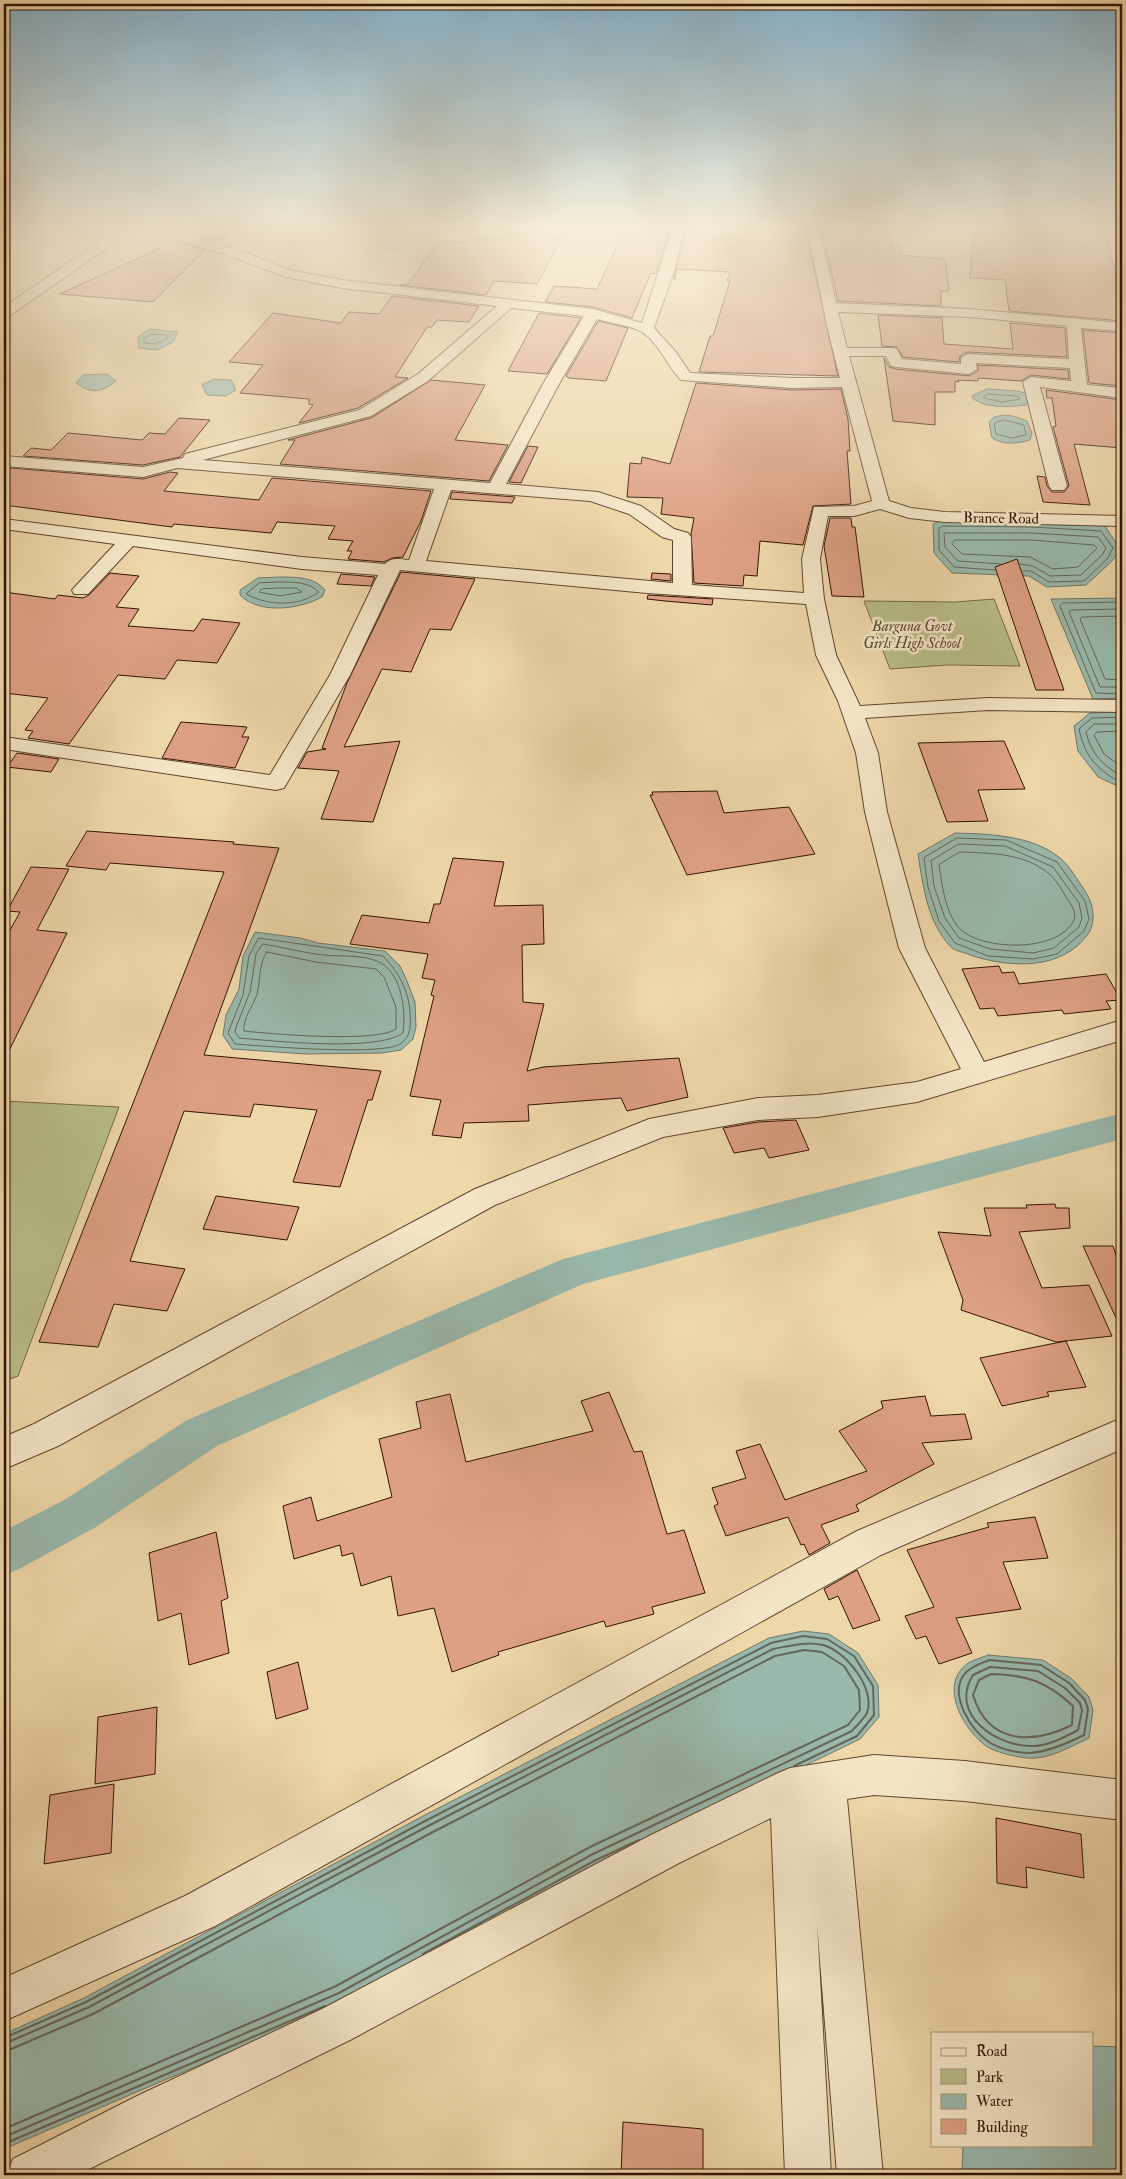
<svg xmlns="http://www.w3.org/2000/svg" width="1126" height="2179" font-family="'IM FELL Double Pica',serif">
	<style>
		.green { fill: #b8be89; stroke: #766847 }
		.water { fill: #99b9ad; stroke: #70776a }
		.lines { fill: none; stroke-linecap: round; stroke-linejoin: round }
		.shore-far1 { stroke: #666659; stroke-width: 1 }
		.shore { stroke: #666659; stroke-width: 2 }
		.canal { fill: #99b9ad; fill-rule: evenodd }
		.building { fill: #dea085; stroke: #331305 }
		.minor-casing { stroke: #62442e; stroke-width: 2 }
		.minor { fill: #f4e5c7; fill-rule: evenodd }
		.labels { text-anchor: middle; stroke-width: 5; stroke-linejoin: round; paint-order: stroke }
		.far-street-label { font-size: 15px; fill: #331305; stroke: #f4e5c7 }
		.far-park-label { font-size: 15px; font-style: italic; fill: #5b462d; stroke: #f4e5c7 }
	</style>
	<rect width="100%" height="100%" fill="#eed7a9"/>
	<filter id="stains"><feTurbulence type="fractalNoise" baseFrequency=".004" numOctaves="4"/><feColorMatrix values="0 0 0 0 .2 0 0 0 0 .09 0 0 0 0 .02 0 0 0 .5 -.17"/></filter>
	<radialGradient id="worn" r=".72"><stop offset=".6" stop-color="#630" stop-opacity="0"/><stop offset="1" stop-color="#630" stop-opacity=".3"/></radialGradient>
	<!-- green -->
	<path class="green" d="M994,599L1020,666L947,665L890,669L864,601L955,602Z
		M4,1101L119,1107L18,1376L4,1381Z"/>
	<!-- water -->
	<path class="water" d="M395,236L412,239L410,245L397,251L377,247V239Z
		M150,329L178,332L173,342L157,350L139,348L138,337Z
		M107,374L116,381C101,393 91,394 76,383L83,375Z
		M214,379L231,380L236,390L226,396L207,395L202,385Z
		M987,389L1017,391L1030,394L1032,399L1026,405C1008,407 988,409 972,398L973,395Z
		M1003,415L1013,416L1027,421L1032,433L1030,440C1016,444 1004,445 992,438L989,422L994,417Z
		M941,521L1032,522L1105,526L1120,549L1112,561L1086,585L1047,587L1029,576L952,573L934,553L933,524Z
		M280,577C297,577 314,577 325,590L322,597C300,609 260,615 240,595V590L258,578Z
		M1122,598V698L1093,699L1051,599Z
		M1122,712V788L1098,777L1078,751L1074,726L1090,713Z
		M955,833C989,834 1032,835 1060,858C1070,866 1078,881 1085,891C1093,903 1097,921 1088,934C1062,971 1009,968 970,955C964,952 954,951 950,946C927,921 923,886 918,854Z
		M255,932L300,938L318,943L385,951L400,966L407,981L415,1002L416,1027L413,1039L401,1050L382,1053L306,1054L232,1049L223,1035L226,1015L239,989L243,956Z
		M803,1631L829,1634L858,1653L878,1685L879,1717L860,1739L662,1835L344,2003L4,2149V2034L84,1998L425,1815L769,1638Z
		M988,1655L1043,1660L1072,1679L1089,1697L1093,1710L1089,1738C1070,1747 1048,1760 1027,1758C1016,1757 994,1752 986,1746C964,1730 938,1686 967,1664C972,1660 982,1658 988,1655Z
		M1092,2046L1122,2047V2175H962L963,2145H1092Z"/>
	<g class="lines">
		<!-- shore-far1 -->
		<path class="shore-far1" d="M152,334L166,335L168,338L156,344L144,343V339Z
			M987,394L1017,396L1020,399L1002,402L984,398Z
			M1003,420L1024,425L1026,435L1012,438L996,434L994,424Z
			M955,540H1031L1094,545L1097,548L1078,567L1053,569L1030,557L962,554L952,544Z
			M1001,564L958,561L945,547L944,533H1032L1098,537L1106,548L1103,554L1081,575L1050,576L1033,566L1020,564
			M995,570L954,567L939,550V528L943,526L1032,527L1101,531L1113,548L1108,558L1084,581L1049,582L1031,571H1023
			M280,582C294,582 309,582 319,592C298,607 269,606 246,594L259,583Z
			M280,588H296L302,592L280,596L259,592L262,589Z
			M1122,602L1062,603L1060,606L1096,693L1122,694
			M1122,609L1071,610L1069,612L1100,687H1122
			M1122,616L1082,617L1080,619L1105,679L1122,680
			M1122,717L1092,718L1079,729C1085,757 1097,770 1122,783
			M1122,724H1094L1086,732C1091,754 1103,766 1122,776
			M1122,731L1097,732L1094,735L1104,754L1122,767
			M957,838L1006,840L1057,862L1085,901L1089,919L1084,931L1057,954L1033,959L988,956L955,943L939,921L928,887L924,858Z
			M959,844L1005,846L1053,867L1079,903L1082,918L1079,927L1054,948L1033,953L990,949L959,938L945,918L934,886L931,861Z
			M960,852C989,853 1024,853 1048,873C1056,879 1061,889 1066,897C1071,904 1078,914 1073,922C1056,953 979,951 958,927C945,911 942,885 939,865Z
			M259,938L383,956C398,971 409,991 410,1013C411,1025 411,1037 400,1044C382,1056 262,1046 235,1044L228,1033L243,995L249,956Z
			M263,944C283,947 303,953 324,955C341,957 365,954 381,963C402,975 406,1011 403,1033C377,1052 274,1041 239,1038L235,1032L236,1027L250,992L256,954Z
			M267,952L316,962L376,969L384,977L396,1007V1029C377,1043 271,1034 244,1031C243,1017 253,1007 257,994C261,980 258,965 267,952Z"/>
		<!-- shore -->
		<path class="shore" d="M989,1660L1041,1665L1069,1683L1085,1700L1088,1709L1084,1735C1068,1743 1048,1752 1030,1753C1017,1753 999,1749 989,1742C971,1730 950,1697 963,1676C969,1667 980,1664 989,1660Z
			M990,1667L1038,1671L1065,1688L1080,1703L1082,1711L1078,1730C1065,1737 1050,1745 1035,1746C998,1748 948,1715 973,1675Z
			M991,1674C1027,1675 1046,1681 1073,1706L1072,1725C1032,1745 988,1744 973,1695L979,1680Z
			M423,1954L596,1860L639,1840
			M4,2038L86,2002L427,1820L771,1643L803,1636L827,1639L854,1656L873,1686L874,1715L857,1736L794,1766
			M4,2044L89,2007L430,1825L773,1649C789,1646 806,1641 823,1645C846,1651 876,1689 867,1713C864,1719 856,1726 852,1731L593,1854L339,1993L4,2137
			M4,2052L93,2014L433,1832L775,1656L804,1650L822,1652L844,1666L859,1690L860,1710L848,1725L590,1847L336,1986L4,2129
			M4,2144L325,2006"/>
		<!-- canal -->
		<path class="canal" d="M1122,1113V1139L583,1284L217,1446L96,1527L19,1569L4,1575V1531L66,1499L187,1420L563,1259Z"/>
	</g>
	<!-- building -->
	<path class="building" d="M191,227H247L217,241L185,232Z
		M626,227H671L656,274L651,273L632,318L593,307L545,302L554,286L597,289Z
		M687,227H805L838,376L699,372L710,336H713L730,281H727L730,272L677,269L675,280L673,279Z
		M821,227H892L891,247L901,248L900,255L945,259L949,291H941V306L838,301Z
		M973,227L1105,229L1116,276L1122,290V321L1009,311L1005,280L970,278Z
		M508,233L563,237L537,284L494,281L486,295L400,285L408,284L439,241L465,243L470,238L493,240L495,237L505,238Z
		M171,240L205,250L153,302L60,294L158,249Z
		M392,296L479,306L469,322L437,320L432,327H427L395,377L408,378L358,408L299,423L313,405L309,404V399L240,393L263,365L229,362L273,313L341,323L349,312L379,314Z
		M539,313L581,318L547,374L508,371Z
		M878,315L942,318L944,344L1013,349L1010,323L1065,328L1067,357L968,352L960,356L959,362L903,357L897,347L882,346Z
		M598,321L628,328L606,381L569,378L566,376Z
		M1083,330L1122,333V337L1116,336L1122,363V386L1089,383Z
		M884,358L889,367L896,369L969,376L978,371V365L1068,370L1069,379L1031,375L1021,381L978,378V381L958,380L959,382L955,381V392H935V425L893,421Z
		M431,380L485,385L455,440L508,445L489,481L280,464L295,440H288L371,418Z
		M696,383L792,390L841,389L848,419L850,451H847L851,504L813,506L803,545L760,541L757,576L744,575L743,586L694,583L691,534L694,518L661,514L663,498L627,497L630,463L641,464L642,457L670,464Z
		M1046,390L1122,400V448L1074,444L1090,505L1043,502L1037,476L1045,477L1047,486L1052,492H1064L1069,486L1053,427L1056,426L1052,398H1047Z
		M179,418L210,420L180,457L143,465L23,456L31,448L51,450L68,433L142,440L149,433L165,434Z
		M528,446L538,447L521,483L509,482Z
		M11,468L143,479L170,472L178,473L164,491L259,500L272,478L431,491L421,521L403,557L392,558L384,562L348,559L352,551H347L353,541L328,539L335,526L277,522L271,533L174,524L172,527L4,505V475Z
		M452,492L515,497L512,503L450,499Z
		M830,518H851L852,527H855L864,597L832,596L824,546Z
		M1017,559L1064,690H1036L995,567Z
		M401,572L475,579L451,630L430,629L411,672L382,669L344,747L400,741L373,822L321,819L339,771L298,768L307,752L326,749L322,748L347,683Z
		M110,573L139,576L116,607L139,609L128,626L194,631L202,619L240,623L217,663L177,660L165,679L118,675L69,744L28,738L33,731L25,730L48,698L4,693V592L55,599L58,595L83,598L89,595Z
		M652,573L671,574V581L651,579Z
		M341,574L375,577L371,586L337,584Z
		M648,595L713,599L712,605L665,601L647,599Z
		M181,722L247,727L242,737H249L235,768L162,758Z
		M1004,741L1025,789L978,790L988,821L947,822L918,743Z
		M17,753L59,759L51,772L7,767Z
		M717,791L724,813L789,807L815,854L687,875L650,795H653L652,792Z
		M87,831L234,842L233,844L279,848L204,1055L381,1071L372,1100H368L340,1187L293,1182L317,1110L254,1104L250,1117L184,1111L130,1261L185,1269L167,1311L114,1304L98,1347L39,1342L224,872L110,863L106,870L66,866Z
		M453,858L504,862L494,906L543,905L544,944L522,945L523,1002L544,1004L527,1071L543,1067L679,1058L688,1097L627,1111L621,1098L528,1105L529,1121L464,1123L461,1138L432,1135L441,1100L410,1096L434,996L431,995L435,980L422,978L428,954L350,944L362,915L429,923L434,904H440Z
		M31,867L69,869L37,930L67,933L4,1061V941L20,912L7,911Z
		M999,966L1002,973L1014,972L1019,984L1106,974L1121,1000L1106,1001L1111,1009L1064,1014L1062,1010L998,1016L994,1008L980,1009L962,969Z
		M796,1120L809,1150L769,1158L764,1148L734,1153L723,1128L758,1122Z
		M216,1196L299,1207L287,1240L203,1229Z
		M1055,1204L1056,1208H1069L1070,1228L1019,1232L1042,1288L1089,1285L1112,1336L1056,1342L961,1310L963,1300L938,1232L991,1236L984,1208H1027L1026,1205Z
		M1083,1246H1113L1122,1273V1331Z
		M1066,1341L1086,1387L1047,1392L1049,1396L1002,1406L980,1358Z
		M609,1392L634,1452L642,1451L667,1534L684,1530L705,1593L652,1607L654,1614L606,1627L604,1621L498,1652L499,1655L452,1672L434,1608L398,1616L391,1576L361,1586L353,1553L342,1556L340,1545L294,1559L283,1506L311,1497L317,1521L392,1497L379,1439L421,1428L416,1402L450,1394L466,1462L593,1431L581,1401Z
		M925,1396L931,1416L965,1414L972,1439L922,1443L934,1464L856,1505L859,1511L821,1525L830,1543L809,1555L804,1544L801,1545L788,1517L726,1536L714,1506L718,1504L712,1488L746,1478L736,1451L760,1444L785,1500L867,1471L839,1431L883,1408L881,1401Z
		M1035,1517L1048,1558L1003,1562L1021,1609L956,1618L972,1653L939,1664L926,1636L916,1639L905,1616L934,1607L907,1550L989,1527L987,1523Z
		M216,1532L228,1598L221,1601L229,1653L189,1665L181,1613L158,1621L149,1553Z
		M857,1570L880,1620L853,1629L838,1596L829,1600L824,1589Z
		M298,1662L308,1709L276,1719L267,1672Z
		M157,1707L155,1774L95,1784L98,1717Z
		M114,1784L111,1853L44,1864L50,1795Z
		M996,1818L1081,1834L1084,1878L1026,1867L1027,1888L997,1883Z
		M623,2122L703,2129V2175H621Z"/>
	<g class="lines">
		<defs>
			<path id="minor" d="M59,227H89L154,236L174,227H189L181,233L237,249L289,270L342,280L593,309L642,323L673,227H685L673,274L654,328L676,352L690,373L792,378H840L827,326L807,227H819L836,303L970,309L1122,323V331L1081,328L1087,385L1122,388V398L1040,387L1067,486L1064,490H1052L1049,486L1023,382L1031,377L1071,381L1070,368L976,363L977,369L969,374L896,367L891,366L886,356H849L889,501L911,508L945,512L1122,516V526L945,522L909,518L880,509L854,516H828L820,559L824,599L836,655L860,706L988,698L1122,700V712L988,710L865,718L878,753L887,812L925,948L984,1062L1122,1020V1040L917,1102L818,1117L758,1120L663,1137L495,1205L58,1446L4,1469V1437L34,1424L475,1189L649,1119L758,1098L818,1095L917,1082L961,1069L899,948L865,812L856,753L838,701L816,655L806,604L647,593L400,570L350,675L284,788L276,790L4,749V737L270,775L330,675L378,575L302,569L133,546L88,594H74L72,590L115,544L4,529V519L302,557L385,564C391,557 400,559 409,560L434,489L177,468L143,477L4,466V456L143,467L183,458L185,454L359,410L418,374L497,306L342,288L286,277L227,255L171,238L156,244L120,239L9,316L4,317V307L106,237L65,231ZM511,308L584,316L543,384L490,483L203,460L371,416L428,381ZM838,312L970,317L1067,326L1069,359L968,354L961,358V364L902,359L897,349L892,348H847ZM597,319C610,323 630,325 642,332C659,343 667,366 681,380L792,388L842,387L872,501L854,506L814,507L802,559L804,593L692,585L691,537L688,533L674,529L641,506L598,492L506,484L559,384ZM451,490L590,501L629,514L662,537L673,540V583L426,561Z
				M1122,1418V1449L881,1555L215,1926L4,2021V1978L185,1896L857,1531Z
				M874,1755L965,1761L1122,1780V1820L965,1801L874,1795L847,1799L883,2175H837L817,1923L831,2175H785L771,1818L679,1863L352,2039L77,2175H6L13,2159L135,2097L322,2009L651,1835L776,1774L790,1768Z"/>
		</defs>
		<!-- minor casing -->
		<use href="#minor" class="minor-casing"/>
		<!-- minor -->
		<use href="#minor" class="minor"/>
	</g>
	<!-- sky -->
	<linearGradient id="sky" x2="0" y2="1"><stop stop-color="#88b6d0"/><stop offset="0.43" stop-color="#f7edd8"/><stop offset="1" stop-color="#f7edd8" stop-opacity="0"/></linearGradient>
	<rect width="1126" height="532" fill="url(#sky)"/>
	<g class="labels">
		<!-- far-street labels -->
		<g class="far-street-label">
			<text transform="translate(1001 518) rotate(1)" y="5">Brance Road</text>
		</g>
		<!-- far-park labels -->
		<g class="far-park-label">
			<text x="912" y="631">Barguna Govt<tspan x="912" dy="17">Girls High School</tspan></text>
		</g>
	</g>
	<!-- margin -->
	<rect width="1126" height="2179" fill="none" stroke="#eed7a9" stroke-width="20"/>
	<rect x="5" y="5" width="1116" height="2169" fill="none" stroke="#331305" stroke-width="2.5"/>
	<rect x="10" y="10" width="1106" height="2159" fill="none" stroke="#331305"/>
	<!-- legend -->
	<rect x="931" y="2032" width="162" height="115" fill="#f4e5c7" stroke="#a79179"/>
	<rect x="941" y="2048" width="25" height="8" fill="#f4e5c7" stroke="#a79179"/>
	<text x="976" y="2056" font-size="15" fill="#331305">Road</text>
	<rect x="941" y="2069" width="25" height="15" fill="#b8be89" stroke="#a79179"/>
	<text x="976" y="2082" font-size="15" fill="#331305">Park</text>
	<rect x="941" y="2094" width="25" height="15" fill="#99b9ad" stroke="#a79179"/>
	<text x="976" y="2106" font-size="15" fill="#331305">Water</text>
	<rect x="941" y="2119" width="25" height="15" fill="#dea085" stroke="#a79179"/>
	<text x="976" y="2132" font-size="15" fill="#331305">Building</text>
	<rect width="100%" height="100%" filter="url(#stains)"/>
	<rect width="100%" height="100%" fill="url(#worn)"/>
</svg>
